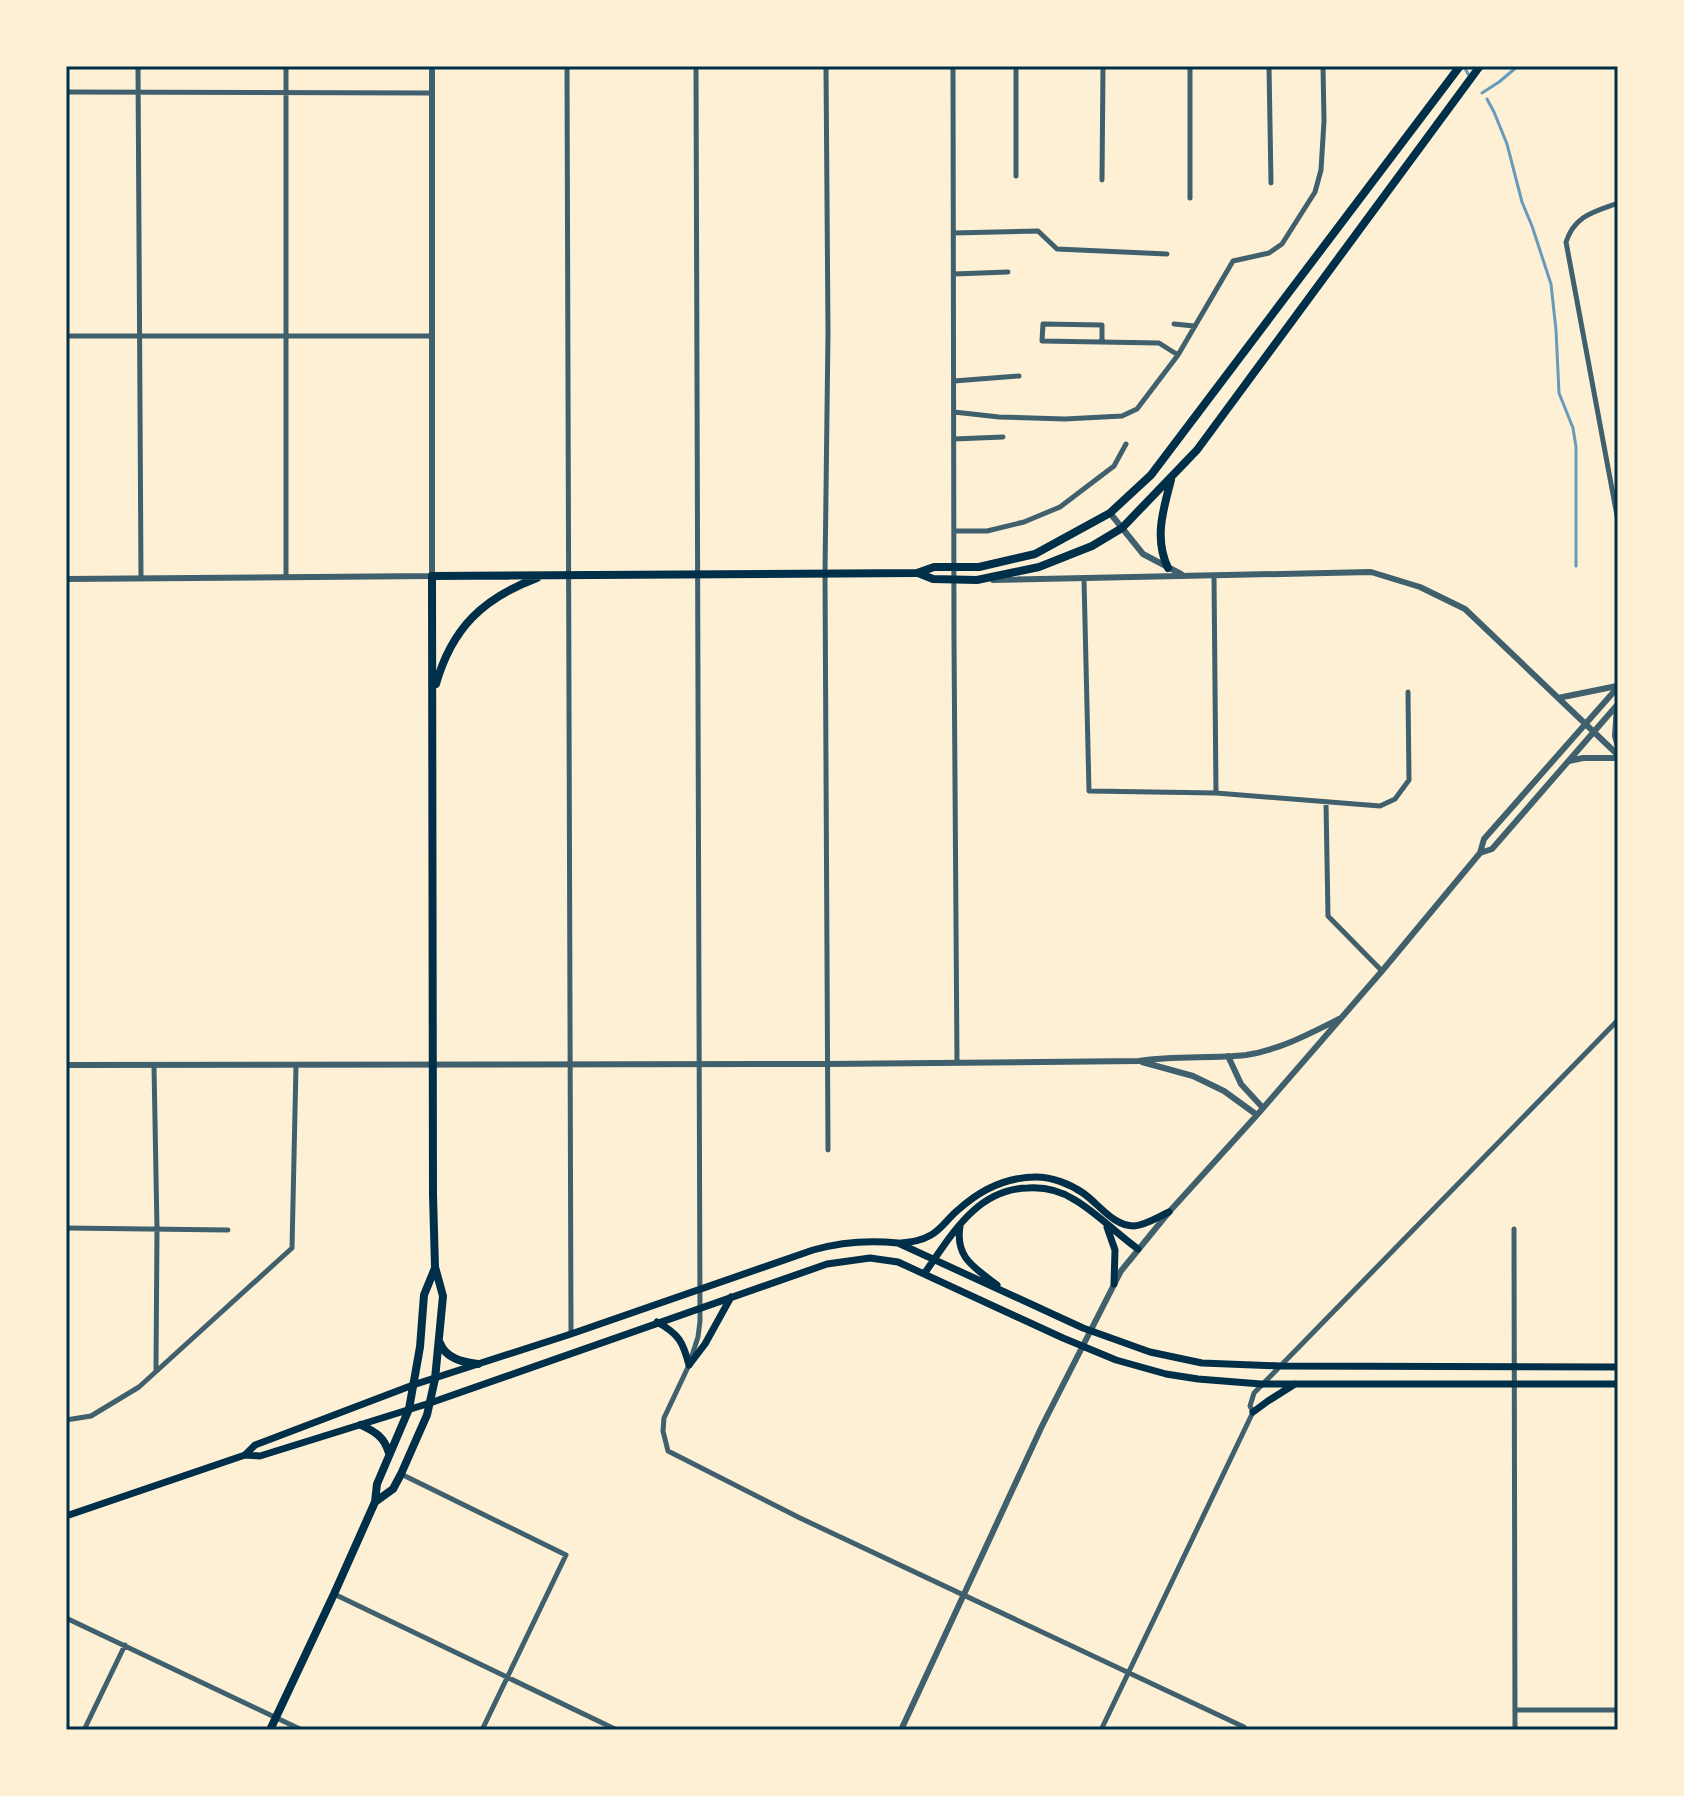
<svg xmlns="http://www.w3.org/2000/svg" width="1684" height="1796" font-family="Lato,sans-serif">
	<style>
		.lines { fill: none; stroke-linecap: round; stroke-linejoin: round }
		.stream { stroke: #669bbc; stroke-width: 3 }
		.minor { stroke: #3f606c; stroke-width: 5 }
		.tertiary { stroke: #3f606c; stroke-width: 6 }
		.secondary { stroke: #003049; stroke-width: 7 }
		.trunk { stroke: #003049; stroke-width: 8 }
		.neatline { fill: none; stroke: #003049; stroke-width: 3 }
	</style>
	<rect width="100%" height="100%" fill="#fdf0d5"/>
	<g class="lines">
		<!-- stream -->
		<path class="stream" d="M1464,66L1468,74
			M1482,93L1499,82L1518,66
			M1487,99L1494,112L1507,144L1522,202L1532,226L1551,284L1556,330L1559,393L1573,428L1576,447V566"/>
		<!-- minor -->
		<path class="minor" d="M138,66L141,578
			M567,66L571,1334
			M696,66L700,1321L698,1337L689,1365L664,1418L663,1431L668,1451L800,1518L1244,1727L1243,1730
			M826,66L828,332L825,573L828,1150
			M953,66L954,640L957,1063
			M1190,66V198
			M1269,66L1271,183
			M66,92L432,93
			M1016,176V66
			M1102,180L1103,66
			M1618,203C1594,212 1575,215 1566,242L1618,521
			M953,233L1038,231L1057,249L1167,254
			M954,274L1008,272
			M1174,324L1194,326
			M66,336H431
			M1102,342V325L1043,324L1042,341L1159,343L1178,355
			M954,381L1019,376
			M954,412L999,417L1065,419L1122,416L1137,409L1178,355L1233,261L1269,253L1282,244L1315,192L1321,170L1324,121L1323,66
			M954,439L1003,437
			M954,531H987L1024,522L1060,507L1114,466L1126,444
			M1214,576L1216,793
			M286,577V66
			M1084,579L1089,791L1216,793L1380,806L1395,799L1409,780L1408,692
			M1326,803L1328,916L1382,971
			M154,1066L157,1229L156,1370
			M66,1228L228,1230
			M1514,1229L1515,1730
			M66,1420L91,1416L139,1387L292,1248L296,1066
			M401,1474L566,1555L482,1730
			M334,1594L617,1730
			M66,1618L302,1730
			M1515,1710H1618
			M84,1730L125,1645
			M1101,1730L1253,1412L1250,1406L1254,1393L1618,1020"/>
		<!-- tertiary -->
		<path class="tertiary" d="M1110,513L1143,554L1181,574
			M66,579L432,576V66
			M993,580L1371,572L1420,587L1465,609L1618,755
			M1558,698L1617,686
			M1617,706L1615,736L1618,747
			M1569,761L1583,758H1618
			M1480,853L1492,849L1618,704
			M1228,1056L1241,1084L1263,1108
			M1142,1062L1193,1076L1224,1091L1257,1115
			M66,1065L827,1064L1139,1061C1175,1055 1210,1059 1246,1055C1279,1050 1309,1034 1339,1019
			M901,1730L1042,1426L1121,1271L1169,1212L1257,1115L1382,971L1480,853L1484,839L1618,687"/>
		<!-- secondary -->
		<path class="secondary" d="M960,1226C955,1258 974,1267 997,1285
			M1107,1227L1115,1250L1114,1284
			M901,1243C911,1242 921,1241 931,1235C942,1229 948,1218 958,1210C980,1190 1006,1177 1036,1177C1052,1177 1070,1184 1083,1193C1099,1204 1113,1226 1134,1226C1146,1225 1158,1217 1169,1212
			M924,1274C951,1236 976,1189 1028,1188C1045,1187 1061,1191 1075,1200C1097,1213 1117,1234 1138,1249
			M657,1322C679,1334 683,1342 689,1365
			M689,1365L705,1344L731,1297
			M1253,1412L1268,1401L1295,1384
			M245,1455L260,1456L430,1403L827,1264L870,1258L898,1262L1063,1338L1116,1360L1166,1374L1198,1379L1261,1384H1618
			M66,1516L245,1455L255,1445L413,1385L571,1334L813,1250C841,1242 869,1240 898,1243L1083,1328L1150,1352L1202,1363L1280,1366L1618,1367"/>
		<!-- trunk -->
		<path class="trunk" d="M1168,568C1154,539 1163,510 1171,480
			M918,573L933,579L977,580L1039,567L1092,546L1122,528L1197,450L1480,66
			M436,684C452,628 483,598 537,578
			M440,1343C446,1359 463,1362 478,1364
			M361,1425C376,1432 384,1437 389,1453
			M375,1502L393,1489L401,1474L427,1415L435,1379L443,1296L435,1267L433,1195L432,576L917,573L934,567H979L1035,554L1110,513L1151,475L1460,66
			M270,1730L334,1594L375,1502L377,1484L409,1409L420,1347L424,1295L435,1268"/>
	</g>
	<!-- border -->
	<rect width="1684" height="1796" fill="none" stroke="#fdf0d5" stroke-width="136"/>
	<rect x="68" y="68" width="1548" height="1660" class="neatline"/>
</svg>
